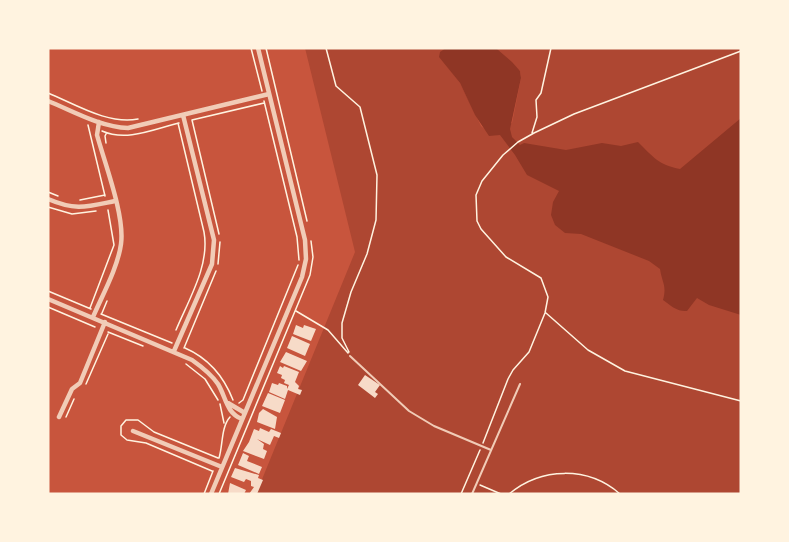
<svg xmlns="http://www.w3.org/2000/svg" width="789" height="542" font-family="'DM Sans',sans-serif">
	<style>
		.green { fill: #ae4732 }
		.water { fill: #8f3625 }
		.building { fill: #f7dbc8 }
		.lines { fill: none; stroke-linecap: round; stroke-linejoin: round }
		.path { stroke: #fff3e0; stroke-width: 1.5 }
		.service { stroke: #f1ccb7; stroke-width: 2 }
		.minor { stroke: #f1ccb7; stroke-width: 4.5 }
	</style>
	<rect width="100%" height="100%" fill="#c8553d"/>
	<!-- green -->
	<path class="green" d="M305,48H446L440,57L460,83L481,126L488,132L512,123L521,78L520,71L491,48H741V494H256L355,252Z"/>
	<!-- water -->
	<path class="water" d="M446,48L497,49L512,62L520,71L521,78L510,129L512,137L520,145L524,143L566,150L602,143L621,146L638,142C653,157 659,165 680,169L741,118V315L709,305L697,298L687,311C678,312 671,306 663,300C667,285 662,283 660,269L649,261L581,234L565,233L555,225L551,215L553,202L559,191L527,175L515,155L500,135L489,136L475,115L460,83L439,57L440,52Z"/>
	<!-- building -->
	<path class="building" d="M296,325L303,328L304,325L316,329L311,341L293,334Z
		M292,336L310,344L305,356L287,348Z
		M286,352L307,361L301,371L280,362Z
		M280,366L283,368L284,366L299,372L295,382L299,386L298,389L302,390L300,395L288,390L285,399L269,392L272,383L278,385L279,383L287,386V389L289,385L284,383L285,380L281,378L282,375L277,373Z
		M365,375L380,385L375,392L378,394L375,398L358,385Z
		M268,393L285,400L280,413L262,406Z
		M263,409L277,417L275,429L257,422L259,413Z
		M260,428L269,432L271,429L281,433L279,438L274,436L270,445L257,439L264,444L263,449L267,451L264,459L243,451L249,442L254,429L259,431Z
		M243,453L249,456L247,461L262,467L259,474L238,465Z
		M235,468L259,475L258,478L263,480L257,494H249L254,487L251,486V481L246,479L244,482L231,477Z
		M230,483L246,490L244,494H228Z"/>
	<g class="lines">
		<!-- path -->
		<path class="path" d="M251,48L262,91
			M266,48L307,221
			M326,48L336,86L360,107L377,175L376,220L367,254L351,292L342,323V338L349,352
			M48,93C75,104 108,125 138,119
			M264,101L297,237L299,260
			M192,120L219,234
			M192,120L264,103
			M88,125L105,196
			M102,131C127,142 154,129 179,123
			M532,133L537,117L536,100L541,93L551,48
			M106,143L105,136L106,134
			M48,192L58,196
			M80,200L105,195
			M48,207L72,214L96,211
			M218,264L220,242
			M48,291L91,309
			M48,307L95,327
			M90,308L114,245L108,210
			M296,311L328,330L348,353
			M102,313L107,301
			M546,313L588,350L625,371L741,401
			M101,314L172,343
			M176,330C189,299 210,265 204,232L178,123
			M108,332L143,346
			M184,348L216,271
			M185,348C208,358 224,377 233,400
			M186,364L205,379L218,400
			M86,384L108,334
			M239,403L243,400L298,265
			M220,404L224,423
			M66,417L74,399
			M483,443L508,379L513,370L529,352L545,313L548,297L541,278L506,257L481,229L477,221L476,195L482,181L503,155L518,142L534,133L574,114L741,51
			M219,458C223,445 221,427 230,417
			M212,471L146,443L127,440L121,435V426L126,420H138L154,432L218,458
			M480,485L501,494
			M204,494L213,471
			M219,494L310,275L313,257L311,241
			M461,494L480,450
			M509,494C541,467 588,466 620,494"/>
		<!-- service -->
		<path class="service" d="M350,356L409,411L434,426L491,450
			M472,494L520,384"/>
		<!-- minor -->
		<path class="minor" d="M48,101C73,111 100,127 128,128L269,94
			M48,199C76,211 86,207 115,201
			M48,299L192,360C202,367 211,374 218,384C226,397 226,413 242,419
			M93,317C102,296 118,267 121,244C125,216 105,164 97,135L99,122
			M174,351L212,264L214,240L183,115
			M228,403L245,413
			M59,417L72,389L80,383L105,322
			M133,431L222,467
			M211,494L302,277L306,259L305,240L258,48"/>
	</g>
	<!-- border -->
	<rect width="789" height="542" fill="none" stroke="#fff3e0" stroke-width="99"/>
</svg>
